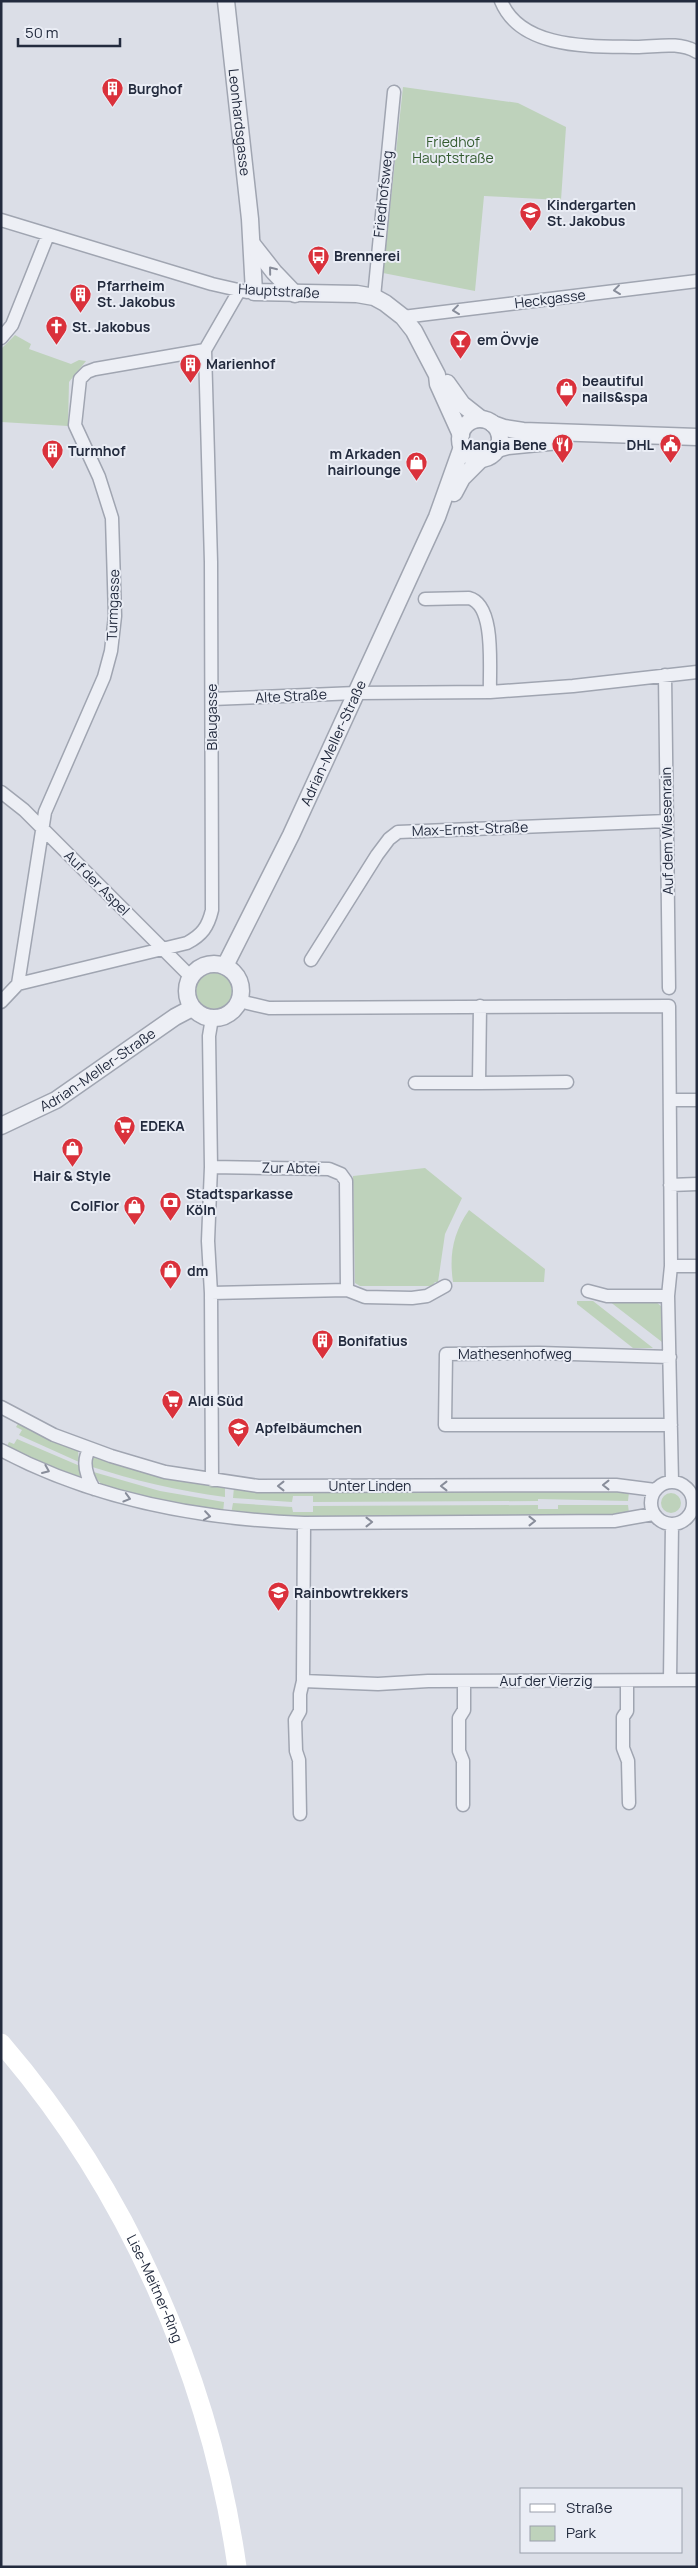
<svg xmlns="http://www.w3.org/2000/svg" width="698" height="2568" font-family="Manrope,sans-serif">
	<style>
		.green { fill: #bed2bb }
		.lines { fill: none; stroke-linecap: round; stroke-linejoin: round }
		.minor-casing { stroke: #a0a5b1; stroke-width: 15 }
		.tertiary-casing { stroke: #a0a5b1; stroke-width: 19 }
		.minor { stroke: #edeff5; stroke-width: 12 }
		.tertiary { stroke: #edeff5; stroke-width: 16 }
		.secondary { stroke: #fff; stroke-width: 19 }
		.oneway { stroke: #888d9a }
		.labels { text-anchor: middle; stroke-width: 4; stroke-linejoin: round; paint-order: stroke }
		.poi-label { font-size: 14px; font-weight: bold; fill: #232b3e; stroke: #eaedf5; text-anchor: start }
		.street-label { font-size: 14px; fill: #232b3e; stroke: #eaedf5 }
		.park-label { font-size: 14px; fill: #345b2f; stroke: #eaedf5 }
	</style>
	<rect width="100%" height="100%" fill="#dbdee7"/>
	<!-- green -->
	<path class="green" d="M403,87L518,103L566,127L561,200L484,196L475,291L383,273Z
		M15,335L31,344L29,349L71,364L79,360L86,361L69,382L68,426L1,422V349Z
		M196 991a18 18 0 1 1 36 0a18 18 0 1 1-36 0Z
		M425,1168L462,1198L445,1234L438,1282H435L432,1286H360L355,1283L353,1176Z
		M469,1210L545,1269L544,1282H453C449,1255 453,1233 469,1210Z
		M577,1301H593L653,1348H633L577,1304Z
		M609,1301H655L662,1307V1342Z
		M19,1422L78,1450L79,1462L19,1435L22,1430L16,1427Z
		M17,1439L80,1466L84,1479L42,1464L7,1446L9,1442L14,1444Z
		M92,1455L225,1486V1497C178,1491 133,1480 89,1466Z
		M90,1471L160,1491L224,1502L223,1513L160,1502L102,1485Z
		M234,1487L610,1489L629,1492L628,1501L538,1499V1501L313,1502V1496H293L292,1502L233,1498Z
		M661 1503a10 10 0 1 1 20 0a10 10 0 1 1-20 0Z
		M233,1503L292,1507L293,1512H313V1506L538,1505V1509H558V1505H628L629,1513L608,1516L274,1517L231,1514Z"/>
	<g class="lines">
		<defs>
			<path id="minor" d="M501,1C521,50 592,46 636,47C656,47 678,41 697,52
				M1,220L212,284L247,292
				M374,297L394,92
				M403,317L697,281
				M1,338L12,325L48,235
				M425,599L469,598C496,605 489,669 490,692
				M665,675L669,988
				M212,699L356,693L490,692L573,686L697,672
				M1,792L24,810L191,977
				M311,960L377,855L389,839L398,832L667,821
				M18,984L45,812L104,677L111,651L115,616L112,518L99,477L75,425L80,379L87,372L95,369L205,350
				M239,1001L269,1008L669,1006L671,1266L668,1296L672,1482
				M1,1002L18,984L187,943C202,935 208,927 212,910L211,562L205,350L239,291
				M480,1006L479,1083L567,1082
				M212,1018L209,1036L211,1167L208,1241L211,1293L212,1480
				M415,1083H479
				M670,1100H697
				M211,1167L329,1169L341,1174L346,1181L347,1290
				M670,1185L697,1184
				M671,1266H697
				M588,1291L607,1296H668
				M211,1293L347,1290L365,1297L412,1298L427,1296L445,1286
				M670,1357L539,1353L446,1354L445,1425H671
				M1,1407L54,1435L111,1456L165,1472L258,1486L616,1485L655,1490
				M90,1449C81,1461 87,1477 94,1489
				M1,1450C95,1500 199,1519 304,1523L614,1521L653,1514
				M651 1503a21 21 0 1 1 42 0a21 21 0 1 1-42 0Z
				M670,1680L672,1524
				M303,1681L378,1684L428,1681L697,1680
				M627,1681V1711L623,1717V1748L628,1761L629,1803
				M463,1805V1761L459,1751V1718L464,1710V1681
				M300,1814L299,1760L296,1751L295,1720L300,1711V1694L303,1681L304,1523"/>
			<g id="tertiary">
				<path id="s1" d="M226,1L250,219L254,292L357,294L374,297L385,303L403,317L414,331L437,375L438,384L461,435"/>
				<path d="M252,244L274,272L295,294"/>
				<path d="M447,383L462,404L481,419"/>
				<circle cx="480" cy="439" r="20"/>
				<path d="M493,424L504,428L523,431L697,437"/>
				<path d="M497,449L508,446L559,441"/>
				<path d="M454,493L462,478L481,459"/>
				<circle cx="214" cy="991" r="27"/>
				<path id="s2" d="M225,966L291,835L437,517L462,447"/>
				<path id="s3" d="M1,1126L56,1100L175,1017L192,1008"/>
			</g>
		</defs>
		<!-- minor casing -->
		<use href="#minor" class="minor-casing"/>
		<!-- tertiary casing -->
		<use href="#tertiary" class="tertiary-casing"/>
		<!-- minor -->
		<use href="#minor" class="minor"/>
		<!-- tertiary -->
		<use href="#tertiary" class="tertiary"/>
		<!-- secondary -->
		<path class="secondary" id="s4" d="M1,2043C127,2189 210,2376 237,2567"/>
	</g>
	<!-- one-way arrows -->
	<defs><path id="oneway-chevron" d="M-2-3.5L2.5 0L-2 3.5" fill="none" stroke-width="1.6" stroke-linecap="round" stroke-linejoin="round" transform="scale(1.25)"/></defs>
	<g class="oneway">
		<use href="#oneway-chevron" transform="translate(272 270) rotate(-129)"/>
		<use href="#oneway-chevron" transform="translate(617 290) rotate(173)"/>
		<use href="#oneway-chevron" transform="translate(456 310) rotate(173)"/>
		<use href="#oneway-chevron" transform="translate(46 1470) rotate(23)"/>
		<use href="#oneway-chevron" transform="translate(606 1485) rotate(180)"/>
		<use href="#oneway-chevron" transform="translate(281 1486) rotate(180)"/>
		<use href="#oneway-chevron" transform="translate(444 1486) rotate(180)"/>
		<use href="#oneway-chevron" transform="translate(127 1498) rotate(16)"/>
		<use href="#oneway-chevron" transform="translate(207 1516) rotate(8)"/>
		<use href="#oneway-chevron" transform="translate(532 1521)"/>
		<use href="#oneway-chevron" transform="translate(369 1522)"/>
	</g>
	<!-- icons -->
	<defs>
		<symbol id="building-pin" viewBox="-11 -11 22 30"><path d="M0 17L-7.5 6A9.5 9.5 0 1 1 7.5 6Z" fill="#da313b" stroke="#eaedf5"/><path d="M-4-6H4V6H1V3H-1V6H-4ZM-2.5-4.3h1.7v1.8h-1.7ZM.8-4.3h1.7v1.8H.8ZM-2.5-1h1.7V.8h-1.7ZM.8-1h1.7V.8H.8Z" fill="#fff"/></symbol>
		<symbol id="school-pin" viewBox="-11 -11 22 30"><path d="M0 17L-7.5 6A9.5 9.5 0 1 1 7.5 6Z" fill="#da313b" stroke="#eaedf5"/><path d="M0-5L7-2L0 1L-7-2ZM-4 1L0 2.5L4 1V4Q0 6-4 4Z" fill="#fff"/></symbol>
		<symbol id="bus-pin" viewBox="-11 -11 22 30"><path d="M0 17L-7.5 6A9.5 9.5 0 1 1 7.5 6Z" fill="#da313b" stroke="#eaedf5"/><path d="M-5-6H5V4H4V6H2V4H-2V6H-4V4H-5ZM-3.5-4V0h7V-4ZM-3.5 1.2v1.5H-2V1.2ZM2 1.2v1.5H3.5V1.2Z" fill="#fff"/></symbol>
		<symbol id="church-pin" viewBox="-11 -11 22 30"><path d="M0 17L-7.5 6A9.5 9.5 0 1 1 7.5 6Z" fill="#da313b" stroke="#eaedf5"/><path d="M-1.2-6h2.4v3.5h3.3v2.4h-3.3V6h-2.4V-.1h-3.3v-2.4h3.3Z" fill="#fff"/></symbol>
		<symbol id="bar-pin" viewBox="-11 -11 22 30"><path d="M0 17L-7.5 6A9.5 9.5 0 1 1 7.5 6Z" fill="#da313b" stroke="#eaedf5"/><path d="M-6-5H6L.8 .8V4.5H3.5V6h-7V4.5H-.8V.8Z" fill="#fff"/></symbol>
		<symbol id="shop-pin" viewBox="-11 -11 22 30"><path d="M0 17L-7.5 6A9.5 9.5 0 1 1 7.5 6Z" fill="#da313b" stroke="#eaedf5"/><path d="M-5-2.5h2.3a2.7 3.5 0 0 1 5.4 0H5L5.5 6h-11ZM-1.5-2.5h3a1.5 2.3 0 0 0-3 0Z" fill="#fff"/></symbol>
		<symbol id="restaurant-pin" viewBox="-11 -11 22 30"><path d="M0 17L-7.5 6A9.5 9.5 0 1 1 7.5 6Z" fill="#da313b" stroke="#eaedf5"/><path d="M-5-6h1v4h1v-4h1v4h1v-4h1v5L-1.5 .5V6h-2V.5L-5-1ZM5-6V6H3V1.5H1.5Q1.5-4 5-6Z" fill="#fff"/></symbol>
		<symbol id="civic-pin" viewBox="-11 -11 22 30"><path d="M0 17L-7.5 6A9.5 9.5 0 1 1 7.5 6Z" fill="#da313b" stroke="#eaedf5"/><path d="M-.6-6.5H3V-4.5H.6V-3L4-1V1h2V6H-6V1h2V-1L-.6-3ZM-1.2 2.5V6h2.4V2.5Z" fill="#fff"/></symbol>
		<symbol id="supermarket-pin" viewBox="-11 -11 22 30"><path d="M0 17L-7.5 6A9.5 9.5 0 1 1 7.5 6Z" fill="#da313b" stroke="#eaedf5"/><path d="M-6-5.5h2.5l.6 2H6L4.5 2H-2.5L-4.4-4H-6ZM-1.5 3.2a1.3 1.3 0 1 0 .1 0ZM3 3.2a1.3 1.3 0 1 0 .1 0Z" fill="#fff"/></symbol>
		<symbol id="bank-pin" viewBox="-11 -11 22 30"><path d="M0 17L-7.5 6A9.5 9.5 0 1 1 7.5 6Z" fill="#da313b" stroke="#eaedf5"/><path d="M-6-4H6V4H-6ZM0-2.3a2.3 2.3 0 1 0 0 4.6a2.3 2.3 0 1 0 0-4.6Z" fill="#fff"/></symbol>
	</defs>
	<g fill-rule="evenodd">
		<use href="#building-pin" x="100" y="76" width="25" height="34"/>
		<use href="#school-pin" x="518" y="200" width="25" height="34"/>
		<use href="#bus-pin" x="306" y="244" width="25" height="34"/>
		<use href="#building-pin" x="68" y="282" width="25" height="34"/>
		<use href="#church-pin" x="44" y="314" width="25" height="34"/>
		<use href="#bar-pin" x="448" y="328" width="25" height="34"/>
		<use href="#building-pin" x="178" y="352" width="25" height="34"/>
		<use href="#shop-pin" x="554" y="376" width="25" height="34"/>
		<use href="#restaurant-pin" x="550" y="432" width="25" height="34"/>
		<use href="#civic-pin" x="658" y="432" width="25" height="34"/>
		<use href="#building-pin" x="40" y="438" width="25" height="34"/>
		<use href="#shop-pin" x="404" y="450" width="25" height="34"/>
		<use href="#supermarket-pin" x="112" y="1114" width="25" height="34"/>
		<use href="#shop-pin" x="60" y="1136" width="25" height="34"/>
		<use href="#bank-pin" x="158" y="1190" width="25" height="34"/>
		<use href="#shop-pin" x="122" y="1194" width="25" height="34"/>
		<use href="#shop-pin" x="158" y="1258" width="25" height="34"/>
		<use href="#building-pin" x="310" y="1328" width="25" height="34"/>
		<use href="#supermarket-pin" x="160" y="1388" width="25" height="34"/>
		<use href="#school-pin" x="226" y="1416" width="25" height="34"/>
		<use href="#school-pin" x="266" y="1580" width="25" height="34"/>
	</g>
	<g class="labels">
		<!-- poi labels -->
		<g class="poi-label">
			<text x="128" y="94">Burghof</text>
			<text x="547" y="210">Kindergarten<tspan x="547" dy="16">St. Jakobus</tspan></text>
			<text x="334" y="261">Brennerei</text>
			<text x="97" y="291">Pfarrheim<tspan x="97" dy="16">St. Jakobus</tspan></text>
			<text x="72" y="332">St. Jakobus</text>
			<text x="477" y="345">em Övvje</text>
			<text x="206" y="369">Marienhof</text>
			<text x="582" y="386">beautiful<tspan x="582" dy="16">nails&amp;spa</tspan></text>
			<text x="547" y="450" text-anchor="end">Mangia Bene</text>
			<text x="654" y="450" text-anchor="end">DHL</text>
			<text x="68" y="456">Turmhof</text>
			<text x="401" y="459" text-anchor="end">m Arkaden<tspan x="401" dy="16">hairlounge</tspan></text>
			<text x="140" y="1131">EDEKA</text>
			<text x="72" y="1181" text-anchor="middle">Hair &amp; Style</text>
			<text x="186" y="1199">Stadtsparkasse<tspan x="186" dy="16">Köln</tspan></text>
			<text x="119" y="1211" text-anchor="end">ColFlor</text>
			<text x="187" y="1276">dm</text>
			<text x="338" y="1346">Bonifatius</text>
			<text x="188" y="1406">Aldi Süd</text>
			<text x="255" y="1433">Apfelbäumchen</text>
			<text x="294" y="1598">Rainbowtrekkers</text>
		</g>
		<!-- street labels -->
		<g class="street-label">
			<text dy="5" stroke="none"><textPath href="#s1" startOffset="122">Leonhardsgasse</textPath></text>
			<text transform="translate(383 194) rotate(-84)" y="5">Friedhofsweg</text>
			<text transform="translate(279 291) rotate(3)" y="5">Hauptstraße</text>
			<text transform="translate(550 299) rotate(-7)" y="5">Heckgasse</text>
			<text transform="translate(113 605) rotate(-88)" y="5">Turmgasse</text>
			<text transform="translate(291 696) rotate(-3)" y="5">Alte Straße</text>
			<text transform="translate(212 717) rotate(-90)" y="5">Blaugasse</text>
			<text dy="5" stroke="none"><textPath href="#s2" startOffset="248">Adrian-Meller-Straße</textPath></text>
			<text transform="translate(470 829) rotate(-2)" y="5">Max-Ernst-Straße</text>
			<text transform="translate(667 831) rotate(-91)" y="5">Auf dem Wiesenrain</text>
			<text transform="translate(97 883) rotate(45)" y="5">Auf der Aspel</text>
			<text dy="5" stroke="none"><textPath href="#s3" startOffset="112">Adrian-Meller-Straße</textPath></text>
			<text transform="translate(291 1168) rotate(1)" y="5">Zur Abtei</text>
			<text x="515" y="1359">Mathesenhofweg</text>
			<text x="370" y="1491">Unter Linden</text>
			<text x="546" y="1686">Auf der Vierzig</text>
			<text dy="5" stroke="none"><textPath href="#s4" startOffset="291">Lise-Meitner-Ring</textPath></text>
		</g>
		<!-- park labels -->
		<g class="park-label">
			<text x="453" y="147">Friedhof<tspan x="453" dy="16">Hauptstraße</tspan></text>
		</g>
	</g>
	<!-- border -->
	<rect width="698" height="2568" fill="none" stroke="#232b3e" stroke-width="5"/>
	<!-- legend -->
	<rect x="520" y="2488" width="162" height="65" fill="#eaedf5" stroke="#9a9fac"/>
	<rect x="530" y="2504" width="25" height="8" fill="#ffffff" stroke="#9a9fac"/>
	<text x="566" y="2513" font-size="15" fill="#232b3e">Straße</text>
	<rect x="530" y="2526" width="25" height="15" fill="#bed2bb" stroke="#9a9fac"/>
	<text x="566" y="2538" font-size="15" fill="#232b3e">Park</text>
	<!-- scale -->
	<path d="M18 38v8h102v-8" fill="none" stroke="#232b3e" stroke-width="2.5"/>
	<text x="25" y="38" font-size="15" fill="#232b3e" stroke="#eaedf5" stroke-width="4" paint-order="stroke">50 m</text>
</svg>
